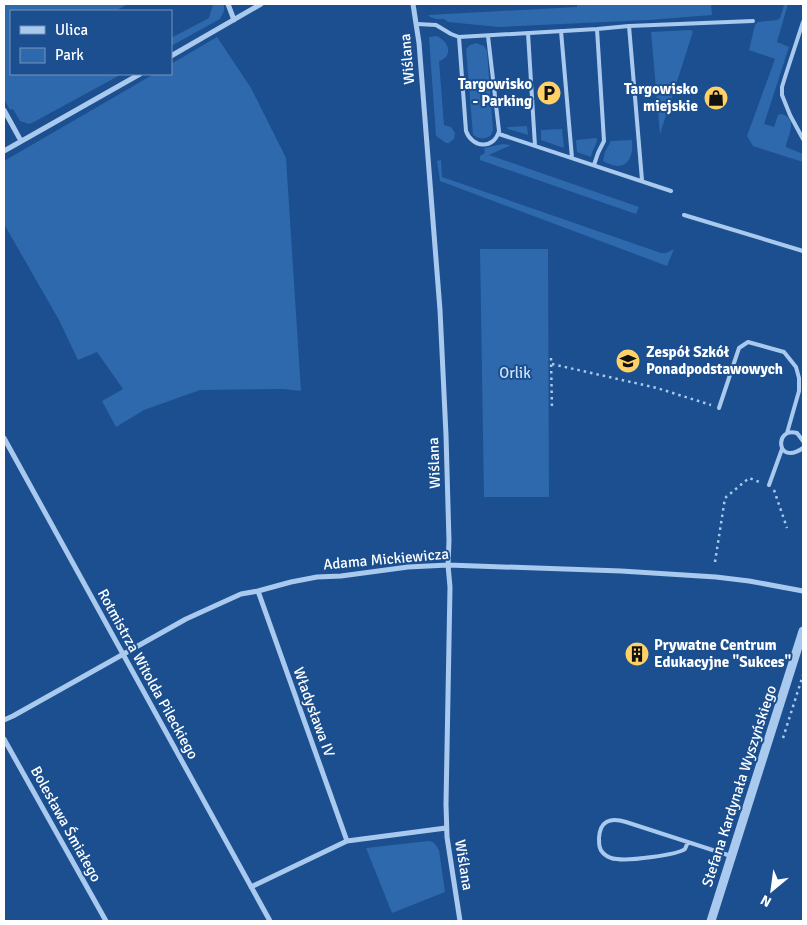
<svg xmlns="http://www.w3.org/2000/svg" width="807" height="925" font-family="Signika,sans-serif">
	<style>
		.green { fill: #2e69ad }
		.lines { fill: none; stroke-linecap: round; stroke-linejoin: round }
		.path { stroke: #a9c9ee; stroke-width: 2.5; stroke-dasharray: 2.5 4; stroke-linecap: butt }
		.service { stroke: #a9c9ee; stroke-width: 4 }
		.minor { stroke: #a9c9ee; stroke-width: 5 }
		.tertiary { stroke: #a9c9ee; stroke-width: 9 }
		.labels { text-anchor: middle; stroke-width: 4; stroke-linejoin: round; paint-order: stroke }
		.street-label { font-size: 15px; fill: #fff; stroke: #1b4f8f }
		.poi-label { font-size: 15px; font-weight: bold; fill: #fff; stroke: #1b4f8f; text-anchor: end }
		.park-label { font-size: 15px; fill: #cfe3fa; stroke: #1b4f8f }
	</style>
	<rect width="100%" height="100%" fill="#1b4f8f"/>
	<!-- green -->
	<path class="green" d="M4,4H128L115,11H11V74H122L32,123L29,124L20,121L13,109L10,110L4,99Z
		M213,4H224V11L220,19L171,46V38L209,18Z
		M577,4H711L712,15L649,20L498,27L448,22L444,19H436L430,17L428,15L577,7Z
		M784,4H788L777,42L789,47L764,124L774,127L778,115L781,114C798,118 789,134 786,145V147L803,154V162L753,146L747,136L775,59L749,50L755,25L758,22L777,20L780,18L783,9Z
		M690,30L693,31L691,38L660,134L651,32Z
		M437,36C449,42 454,56 439,61L444,125L451,127L455,133L454,139L449,143H446L436,136L429,37Z
		M217,37L251,88L286,158L301,391L284,389L200,390L144,410L116,427L102,401L123,389L97,352L78,360L59,320L4,224V161L154,74H171V64Z
		M476,43L484,46L487,51L493,130L491,135C486,140 479,139 473,135L466,49L470,45Z
		M527,126L528,135L508,129L507,127Z
		M562,129L564,148L541,140V130Z
		M597,138C597,145 592,150 591,157L577,152L576,140Z
		M632,140C633,150 632,165 618,166C613,166 607,163 603,161L605,152L611,141Z
		M503,144L511,145L489,155L639,207L636,214L480,160V156L485,153L484,148Z
		M441,160L442,177L661,253H666L674,249L667,266L440,181L437,161Z
		M480,249H548L549,497H484Z
		M428,841C434,841 436,845 439,850L445,892L392,913L366,848Z"/>
	<g class="lines">
		<!-- path -->
		<path class="path" d="M551,358L552,410
			M552,364L657,388L711,405
			M774,490L787,528
			M715,562L725,498L749,478L762,483
			M783,738L803,675"/>
		<!-- service -->
		<path class="service" d="M803,22L786,74L782,87V95L790,115L803,139
			M417,24L436,25L451,34L459,37L597,29L629,26L753,21
			M629,26L642,180
			M561,31L572,158
			M528,33L535,146
			M459,37L466,131C472,148 494,150 499,131L488,36
			M499,134L671,191
			M594,165L598,153L604,141L597,29
			M684,215L803,251
			M719,408L739,348L748,342L784,352L796,367L799,378V391L787,433
			M803,441L797,433C774,426 776,467 803,448
			M769,485L782,449
			M688,842L685,849C677,855 628,861 617,859C612,859 607,857 603,853C599,849 599,844 599,838C600,821 610,817 626,822L731,856"/>
		<!-- minor -->
		<path class="minor" d="M228,4L234,20
			M413,4L419,43L440,310L446,435L449,541L448,565L450,587L446,804L447,837L460,921
			M171,56L261,4
			M4,110L21,141
			M4,151L140,74
			M4,438L270,921
			M258,591L347,841
			M4,720L13,716L186,619L241,594L258,591L291,582L317,577L341,576L408,567L448,565L621,571L716,577L749,581L803,591
			M4,739L106,921
			M251,887L347,841L446,828"/>
		<!-- tertiary -->
		<path class="tertiary" d="M711,921L803,631"/>
	</g>
	<!-- icons -->
	<defs>
		<symbol id="parking-disc" viewBox="-11 -11 22 22"><circle r="9.5" fill="#ffd166" stroke="#1b4f8f"/><path d="M-3.5-5.5H1a3.5 3.5 0 0 1 0 7H-1V5.5H-3.5ZM-1-3.4V-.6H.8a1.4 1.4 0 0 0 0-2.8Z" fill="#111"/></symbol>
		<symbol id="shop-disc" viewBox="-11 -11 22 22"><circle r="9.5" fill="#ffd166" stroke="#1b4f8f"/><path d="M-5-2.5h2.3a2.7 3.5 0 0 1 5.4 0H5L5.5 6h-11ZM-1.5-2.5h3a1.5 2.3 0 0 0-3 0Z" fill="#111"/></symbol>
		<symbol id="school-disc" viewBox="-11 -11 22 22"><circle r="9.5" fill="#ffd166" stroke="#1b4f8f"/><path d="M0-5L7-2L0 1L-7-2ZM-4 1L0 2.5L4 1V4Q0 6-4 4Z" fill="#111"/></symbol>
		<symbol id="building-disc" viewBox="-11 -11 22 22"><circle r="9.5" fill="#ffd166" stroke="#1b4f8f"/><path d="M-4-6H4V6H1V3H-1V6H-4ZM-2.5-4.3h1.7v1.8h-1.7ZM.8-4.3h1.7v1.8H.8ZM-2.5-1h1.7V.8h-1.7ZM.8-1h1.7V.8H.8Z" fill="#111"/></symbol>
	</defs>
	<g fill-rule="evenodd">
		<use href="#parking-disc" x="535" y="79" width="28" height="28"/>
		<use href="#shop-disc" x="702" y="84" width="28" height="28"/>
		<use href="#school-disc" x="614" y="347" width="28" height="28"/>
		<use href="#building-disc" x="623" y="640" width="28" height="28"/>
	</g>
	<g class="labels">
		<!-- street labels -->
		<g class="street-label">
			<text transform="translate(407 59) rotate(-95)" y="5">Wiślana</text>
			<text transform="translate(434 463) rotate(-92)" y="5">Wiślana</text>
			<text transform="translate(386 559) rotate(-5)" y="5">Adama Mickiewicza</text>
			<text transform="translate(148 674) rotate(61)" y="5">Rotmistrza Witolda Pileckiego</text>
			<text transform="translate(314 712) rotate(70)" y="5">Władysława IV</text>
			<text transform="translate(739 786) rotate(-72)" y="5">Stefana Kardynała Wyszyńskiego</text>
			<text transform="translate(66 824) rotate(61)" y="5">Bolesława Śmiałego</text>
			<text transform="translate(464 865) rotate(81)" y="5">Wiślana</text>
		</g>
		<!-- poi labels -->
		<g class="poi-label">
			<text x="532" y="89">Targowisko<tspan x="532" dy="17">- Parking</tspan></text>
			<text x="698" y="94">Targowisko<tspan x="698" dy="17">miejskie</tspan></text>
			<text x="646" y="357" text-anchor="start">Zespół Szkół<tspan x="646" dy="17">Ponadpodstawowych</tspan></text>
			<text x="654" y="650" text-anchor="start">Prywatne Centrum<tspan x="654" dy="17">Edukacyjne "Sukces"</tspan></text>
		</g>
		<!-- park labels -->
		<g class="park-label">
			<text x="515" y="378">Orlik</text>
		</g>
	</g>
	<!-- border -->
	<rect width="807" height="925" fill="none" stroke="#ffffff" stroke-width="10"/>
	<!-- legend -->
	<rect x="10" y="10" width="162" height="65" fill="#1b4f8f" stroke="#7695bc"/>
	<rect x="20" y="26" width="25" height="8" fill="#a9c9ee" stroke="#7695bc"/>
	<text x="55" y="35" font-size="15" fill="#ffffff">Ulica</text>
	<rect x="20" y="48" width="25" height="15" fill="#2e69ad" stroke="#7695bc"/>
	<text x="55" y="60" font-size="15" fill="#ffffff">Park</text>
	<!-- north arrow -->
	<g transform="translate(772 890) rotate(209)" stroke="#1b4f8f" stroke-width="4" paint-order="stroke">
	<path d="M0-4L9 19L0 12L-9 19Z" fill="#ffffff"/>
	<text y="-8" font-size="14" font-weight="bold" text-anchor="middle" fill="#ffffff">N</text>
	</g>
</svg>
